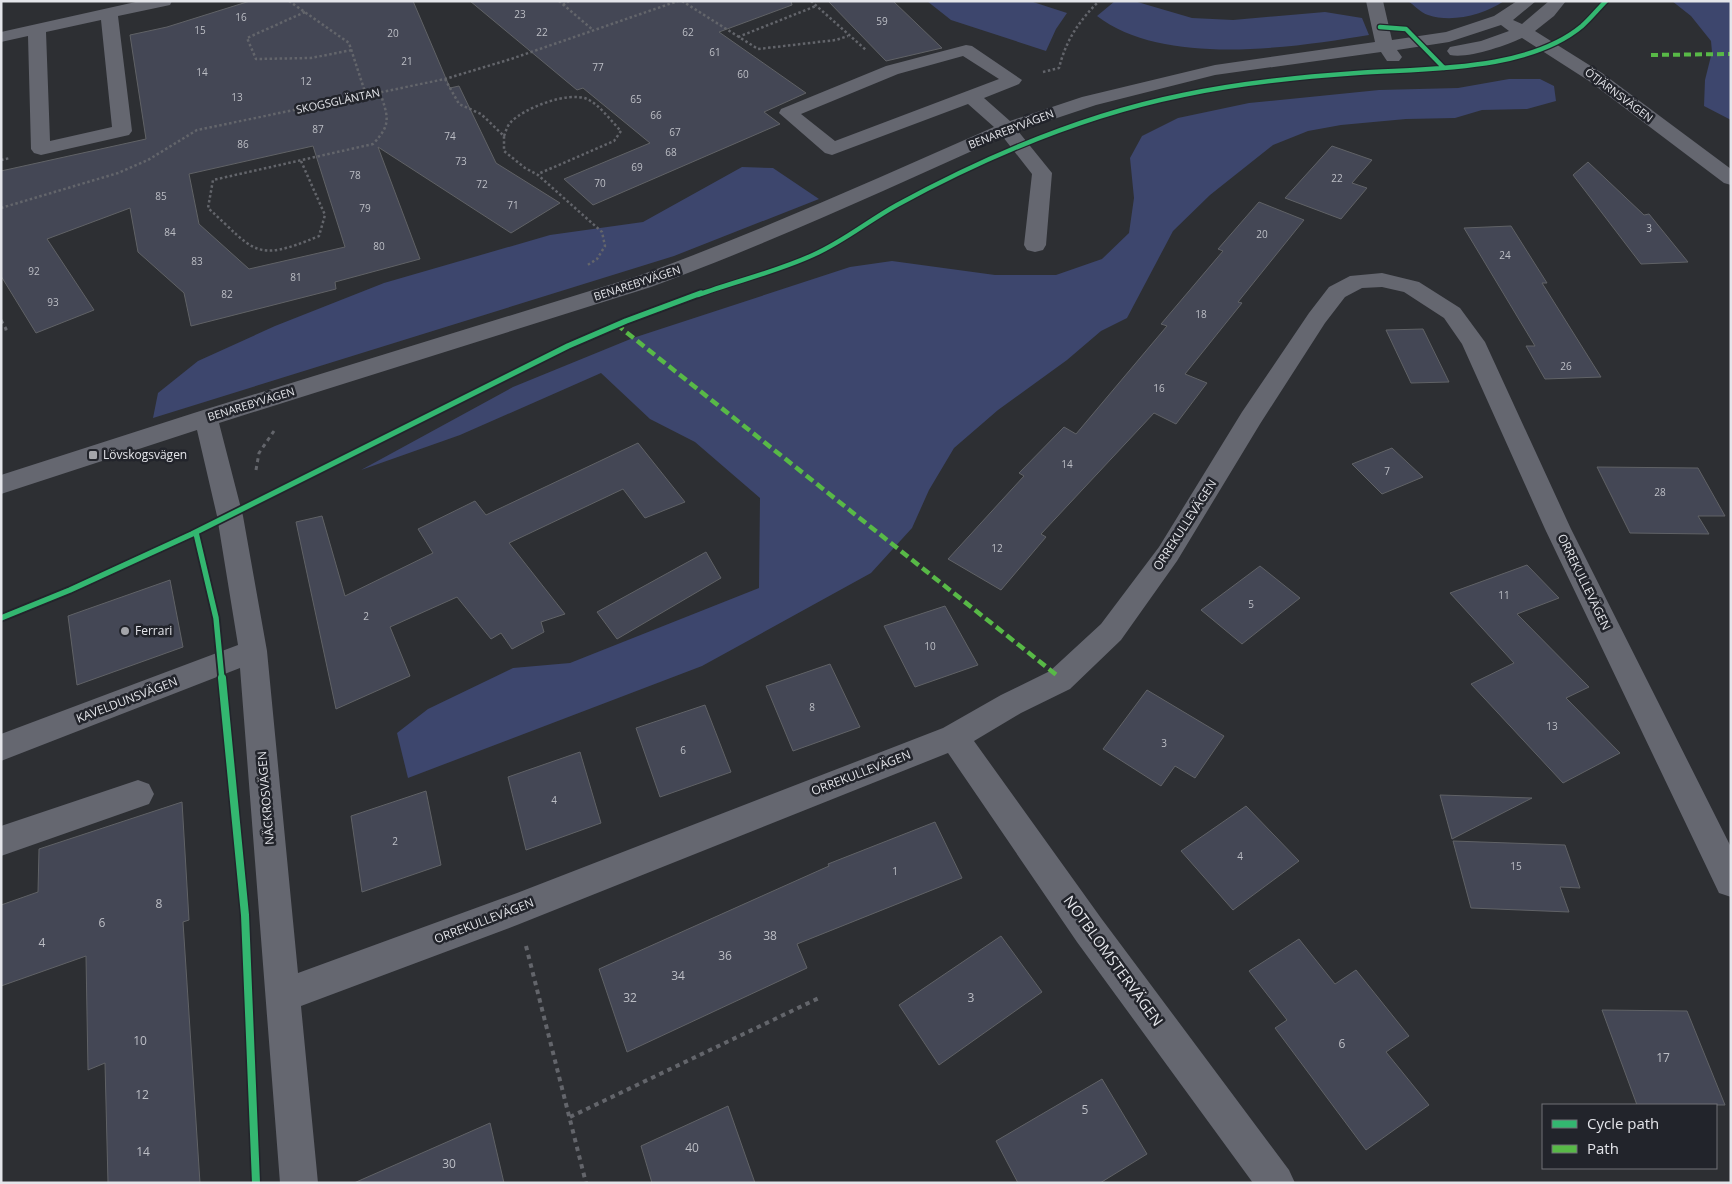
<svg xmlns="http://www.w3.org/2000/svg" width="1732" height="1184" font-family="'Open Sans',sans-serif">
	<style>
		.green { fill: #3d466d }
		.building { fill: #444755; stroke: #606266; fill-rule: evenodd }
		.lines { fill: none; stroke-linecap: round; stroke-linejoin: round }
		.path-far2 { stroke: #63656b; stroke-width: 2.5; stroke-dasharray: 2.5 2.5; stroke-linecap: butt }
		.path-far1 { stroke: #63656b; stroke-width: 3; stroke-dasharray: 4 4; stroke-linecap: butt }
		.path { stroke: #63656b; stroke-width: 4; stroke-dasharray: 4.5 4.5; stroke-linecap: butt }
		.minor { fill: #656770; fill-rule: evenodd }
		.quiet-far1 { stroke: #58b947; stroke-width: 4; stroke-dasharray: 7 4; stroke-linecap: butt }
		.quiet { stroke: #58b947; stroke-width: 4.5; stroke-dasharray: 9 4.5; stroke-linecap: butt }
		.cycleway-far2-casing { stroke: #22242b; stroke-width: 7 }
		.cycleway-far1-casing { stroke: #22242b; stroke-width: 9 }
		.cycleway-casing { stroke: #22242b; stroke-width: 11 }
		.cycleway-far2 { stroke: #33b770; stroke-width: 4.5 }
		.cycleway-far1 { stroke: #33b770; stroke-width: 5.5 }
		.cycleway { stroke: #33b770; stroke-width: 8 }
		.poi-dot { fill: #a4a5aa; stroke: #22242b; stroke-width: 2 }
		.labels { text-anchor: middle; stroke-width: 5; stroke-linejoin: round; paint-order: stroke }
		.number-label { font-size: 10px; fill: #bcbec5 }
		.far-street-label { font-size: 11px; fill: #e4e5ea; stroke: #22242b }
		.poi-label { font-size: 12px; fill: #e4e5ea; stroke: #22242b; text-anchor: start }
		.street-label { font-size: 12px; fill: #e4e5ea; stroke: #22242b }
		.near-number-label { font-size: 12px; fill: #bcbec5 }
		.near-street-label { font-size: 15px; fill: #e4e5ea; stroke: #22242b }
	</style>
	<rect width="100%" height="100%" fill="#2d2f33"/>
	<!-- green -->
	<path class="green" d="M927,1H1030L1067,13L1056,29L1046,51L951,20Z
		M1115,1H1134L1192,18L1233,20L1325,12L1362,18L1369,35C1291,48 1163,67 1097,16Z
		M1408,1H1504C1483,15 1452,23 1428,15C1421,13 1414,5 1408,1Z
		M1672,1H1731V120L1704,106L1705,80L1712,52L1711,41L1691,16Z
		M1509,79H1540L1554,86L1556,101L1527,109L1482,110L1455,118L1406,119L1341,125L1308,131L1273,145L1210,195L1173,231L1127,318L1101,331L1067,360L998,410L954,448L929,490L912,528L871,573L702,666L408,778L397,733L428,709L513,668L570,663L759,588L760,498L695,442L650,419L601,373L460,435L361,470L513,387L633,338L850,267L892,261L995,275H1056L1102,259L1129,233L1134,198L1130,158L1142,136L1178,118L1249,103L1379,90L1458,88Z
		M742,167L773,168L819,199L674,256L153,418L158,393L198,361L275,326L384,283L550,235L643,222Z"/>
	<!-- building -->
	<path class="building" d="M250,1H413L450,88L459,86L496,163L560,203L511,233L378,147L420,259L335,282L336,289L191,326L184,293L138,252L130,208L47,239L94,310L36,333L1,276V171L146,139L130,35L167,27ZM313,146L345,247L249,269L199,224L189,174Z
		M470,1H791L792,5L719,32L806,93L764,112L780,124L593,205L564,179L650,143L583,88L577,90Z
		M828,1H893L942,48L886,61Z
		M1332,146L1372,160L1352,183L1367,188L1341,219L1285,198Z
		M1588,162L1644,215L1649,214L1688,262L1641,264L1573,175Z
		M1259,202L1304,220L1238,302L1242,303L1185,374L1207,383L1176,424L1154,413L1041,534L1046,537L1001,590L948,559L1024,476L1019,473L1064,427L1076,434L1167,326L1161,324L1223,251L1218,249Z
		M1511,226L1547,283H1542L1601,377L1545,379L1526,346H1535L1464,228Z
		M1423,329L1449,382L1411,383L1386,330Z
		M638,443L685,502L645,518L623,489L509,543L565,614L541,622L544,632L512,649L501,633L491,639L457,597L390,627L410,676L336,709L296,522L322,516L345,596L433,553L418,529L475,501L486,515Z
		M1392,448L1423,477L1382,494L1352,464Z
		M1597,467L1698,468L1725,516H1698L1709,534L1630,533Z
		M706,552L721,578L617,639L597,612Z
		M1527,565L1559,598L1517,614L1589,687L1566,698L1620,753L1563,783L1471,684L1514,663L1450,593Z
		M1260,566L1300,598L1242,644L1201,610Z
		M170,580L183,647L77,685L68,616Z
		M945,606L978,665L915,687L884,626Z
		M830,664L860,727L793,751L766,686Z
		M1147,690L1224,736L1195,778L1175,766L1161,786L1103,749Z
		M705,705L731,772L660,797L636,728Z
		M580,752L601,823L526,850L508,777Z
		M426,791L441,865L362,892L351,816Z
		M1440,795L1532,798L1452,839Z
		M182,802L189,920L183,922L200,1183H108L105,1063L88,1070L86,956L1,986V905L38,892L39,849Z
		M1246,806L1299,861L1233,910L1181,851Z
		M935,822L962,878L797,944L807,968L627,1052L599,969L829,866L828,864Z
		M1453,841L1565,845L1580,888L1560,887L1569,912L1471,908Z
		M1001,936L1042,992L939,1065L899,1005Z
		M1299,939L1335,984L1356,970L1409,1036L1386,1052L1429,1105L1366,1150L1275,1028L1287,1020L1249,971Z
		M1602,1010L1687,1011L1725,1105H1637Z
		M1102,1079L1147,1154L1100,1183H1018L996,1141Z
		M728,1106L755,1183H652L641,1146Z
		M490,1123L504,1183H354Z"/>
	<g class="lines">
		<!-- path-far2 -->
		<path class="path-far2" d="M289,1L349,43L366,95
			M559,1L593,30
			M682,1L758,49L836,40L848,36
			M811,1L866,50
			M563,5L569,1
			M305,12L247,38L256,59L311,58L352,50
			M738,37L816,6
			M1043,72L1059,68C1066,40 1079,21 1099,1
			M445,79L459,104L481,114L504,136V151L525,168L538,175L602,232L605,246L597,259L586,266
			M504,136C506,131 507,126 511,122C524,108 568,91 587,99C600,105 611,121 621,131L614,141L538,174
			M1,160L10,158
			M301,161L325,215L319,236C253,264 255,250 208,208L213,180L373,144C392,124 388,117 380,92
			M1,208L118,173L148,160L197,130L445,79L511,59L678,1"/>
		<!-- path-far1 -->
		<path class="path-far1" d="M1,320L6,329L1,330
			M256,470L259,453L274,431"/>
		<!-- path -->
		<path class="path" d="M526,946L586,1183
			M570,1117L821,997"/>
		<!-- minor -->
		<path class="minor" d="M140,1H172L170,5L118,16L132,131L129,135L41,155L34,153L31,149L28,36L1,42V32ZM101,20L112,127L50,141L46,32Z
			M1366,1H1383L1392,40L1446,32L1494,16L1517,1H1536L1513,20L1522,24L1549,1H1566L1554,16L1535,31L1602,73L1731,169V185L1724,183L1589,81L1522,38C1505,46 1467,59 1450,55L1447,51L1450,47L1481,41L1509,31L1501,25L1449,42L1397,50L1402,57L1399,61H1387L1381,52L1215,75L1096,105L1018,131L1052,173L1046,245L1043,250L1035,252L1027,250L1024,245L1032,174L1003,137C887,189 771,243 651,287L219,423L243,516L267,651L298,973L517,893L943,728L1001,695L1050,671L1101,624L1159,547L1242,412L1309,313L1329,287L1350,276L1382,273L1419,282L1460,308L1485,342L1571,529L1731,847V897L1719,893L1545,529L1462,344L1444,318L1404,292L1382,287L1362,288L1345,297L1325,323L1260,424L1177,561L1121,640L1070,689L1021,713L974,741L1101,918L1289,1170L1295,1183H1253L1077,942L948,753L517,925L301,1006L318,1183H280L240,668L1,761V734L238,645L217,516L197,430L1,494V475L197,412L635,277C757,233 875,179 994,127L968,104L832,155L825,153L779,113L781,109L886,66L966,45L972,46L1022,80L1019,84L984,98L1010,121L1082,97L1215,65L1375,42ZM963,56L999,79L835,141L801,114L898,74Z
			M138,780L149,784L154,794L149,804L1,856V826Z"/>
		<!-- quiet-far1 -->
		<path class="quiet-far1" d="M1651,55L1731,54"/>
		<!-- quiet -->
		<path class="quiet" d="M616,324L1059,677"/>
		<defs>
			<path id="cycleway-far2" d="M1380,27L1406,29L1444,68
				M698,295C736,281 776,272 813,255C843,242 868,221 897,205C985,157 1084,115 1183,95C1240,83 1298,77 1357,73C1425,68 1527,72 1582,26C1591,18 1598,9 1606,1"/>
			<path id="cycleway-far1" d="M196,533L216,618L222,680
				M1,618L70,590L192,534L568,346L626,321L701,293"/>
			<path id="cycleway" d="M222,678L245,915L256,1183"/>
		</defs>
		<!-- cycleway-far2 casing -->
		<use href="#cycleway-far2" class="cycleway-far2-casing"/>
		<!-- cycleway-far1 casing -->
		<use href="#cycleway-far1" class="cycleway-far1-casing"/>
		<!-- cycleway casing -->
		<use href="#cycleway" class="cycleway-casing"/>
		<!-- cycleway-far2 -->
		<use href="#cycleway-far2" class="cycleway-far2"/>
		<!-- cycleway-far1 -->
		<use href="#cycleway-far1" class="cycleway-far1"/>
		<!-- cycleway -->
		<use href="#cycleway" class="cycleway"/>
	</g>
	<!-- markers -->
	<g class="poi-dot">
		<rect x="88" y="450" width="10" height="10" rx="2.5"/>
		<circle cx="125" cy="631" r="5"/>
	</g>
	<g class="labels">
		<!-- number labels -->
		<g class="number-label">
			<text x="520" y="18">23</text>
			<text x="241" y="21">16</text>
			<text x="882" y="25">59</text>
			<text x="200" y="34">15</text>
			<text x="542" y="36">22</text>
			<text x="688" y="36">62</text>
			<text x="393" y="37">20</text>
			<text x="715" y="56">61</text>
			<text x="407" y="65">21</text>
			<text x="598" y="71">77</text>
			<text x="202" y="76">14</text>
			<text x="743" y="78">60</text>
			<text x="306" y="85">12</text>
			<text x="237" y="101">13</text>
			<text x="636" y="103">65</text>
			<text x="656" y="119">66</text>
			<text x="318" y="133">87</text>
			<text x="675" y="136">67</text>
			<text x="450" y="140">74</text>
			<text x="243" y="148">86</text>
			<text x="671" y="156">68</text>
			<text x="461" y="165">73</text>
			<text x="637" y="171">69</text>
			<text x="355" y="179">78</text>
			<text x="1337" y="182">22</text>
			<text x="600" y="187">70</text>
			<text x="482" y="188">72</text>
			<text x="161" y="200">85</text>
			<text x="513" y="209">71</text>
			<text x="365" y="212">79</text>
			<text x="1649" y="232">3</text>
			<text x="170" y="236">84</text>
			<text x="1262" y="238">20</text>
			<text x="379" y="250">80</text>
			<text x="1505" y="259">24</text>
			<text x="197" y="265">83</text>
			<text x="34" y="275">92</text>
			<text x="296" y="281">81</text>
			<text x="227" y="298">82</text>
			<text x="53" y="306">93</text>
			<text x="1201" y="318">18</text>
			<text x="1566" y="370">26</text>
			<text x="1159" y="392">16</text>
			<text x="1067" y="468">14</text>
			<text x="1387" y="475">7</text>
			<text x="1660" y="496">28</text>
			<text x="997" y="552">12</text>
			<text x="1504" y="599">11</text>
			<text x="1251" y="608">5</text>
			<text x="366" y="620">2</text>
			<text x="930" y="650">10</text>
			<text x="812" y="711">8</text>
			<text x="1552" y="730">13</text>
			<text x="1164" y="747">3</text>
			<text x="683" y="754">6</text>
			<text x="554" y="804">4</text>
			<text x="395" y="845">2</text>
			<text x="1240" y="860">4</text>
			<text x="1516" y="870">15</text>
			<text x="895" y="875">1</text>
		</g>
		<!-- far-street labels -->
		<g class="far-street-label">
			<text transform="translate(1619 95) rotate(37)" y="4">ÖTJÄRNSVÄGEN</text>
			<text transform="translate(338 101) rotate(-12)" y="4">SKOGSGLÄNTAN</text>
			<text transform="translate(1011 129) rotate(-21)" y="4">BENAREBYVÄGEN</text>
			<text transform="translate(637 283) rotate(-18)" y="4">BENAREBYVÄGEN</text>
			<text transform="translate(251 404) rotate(-17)" y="4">BENAREBYVÄGEN</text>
		</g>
		<!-- poi labels -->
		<g class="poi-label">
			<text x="103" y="459">Lövskogsvägen</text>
			<text x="135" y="635">Ferrari</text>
		</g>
		<!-- street labels -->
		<g class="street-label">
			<text transform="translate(1185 525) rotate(-57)" y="4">ORREKULLEVÄGEN</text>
			<text transform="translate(1584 582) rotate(64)" y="4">ORREKULLEVÄGEN</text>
			<text transform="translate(127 700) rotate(-21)" y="4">KAVELDUNSVÄGEN</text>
			<text transform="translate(861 773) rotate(-21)" y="4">ORREKULLEVÄGEN</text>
			<text transform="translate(266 798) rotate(-95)" y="4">NÄCKROSVÄGEN</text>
			<text transform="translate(484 921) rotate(-21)" y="4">ORREKULLEVÄGEN</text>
		</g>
		<!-- near-number labels -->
		<g class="near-number-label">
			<text x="159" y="908">8</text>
			<text x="102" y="927">6</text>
			<text x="770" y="940">38</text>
			<text x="42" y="947">4</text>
			<text x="725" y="960">36</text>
			<text x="678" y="980">34</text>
			<text x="630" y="1002">32</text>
			<text x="971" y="1002">3</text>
			<text x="140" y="1045">10</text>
			<text x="1342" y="1048">6</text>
			<text x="1663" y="1062">17</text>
			<text x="142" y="1099">12</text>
			<text x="1085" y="1114">5</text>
			<text x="692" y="1152">40</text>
			<text x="143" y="1156">14</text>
			<text x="449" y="1168">30</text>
		</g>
		<!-- near-street labels -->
		<g class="near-street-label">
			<text transform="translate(1113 961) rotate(54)" y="5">NOTBLOMSTERVÄGEN</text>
		</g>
	</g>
	<!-- border -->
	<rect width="1732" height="1184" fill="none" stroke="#e4e5ea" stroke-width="5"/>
	<!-- legend -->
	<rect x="1542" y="1104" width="175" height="65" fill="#22242b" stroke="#707177"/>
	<rect x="1552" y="1120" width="25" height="8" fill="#33b770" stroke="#707177"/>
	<text x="1587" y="1129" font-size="15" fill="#e4e5ea">Cycle path</text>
	<rect x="1552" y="1145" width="25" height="8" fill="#58b947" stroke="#707177"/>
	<text x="1587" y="1154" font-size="15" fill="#e4e5ea">Path</text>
</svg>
